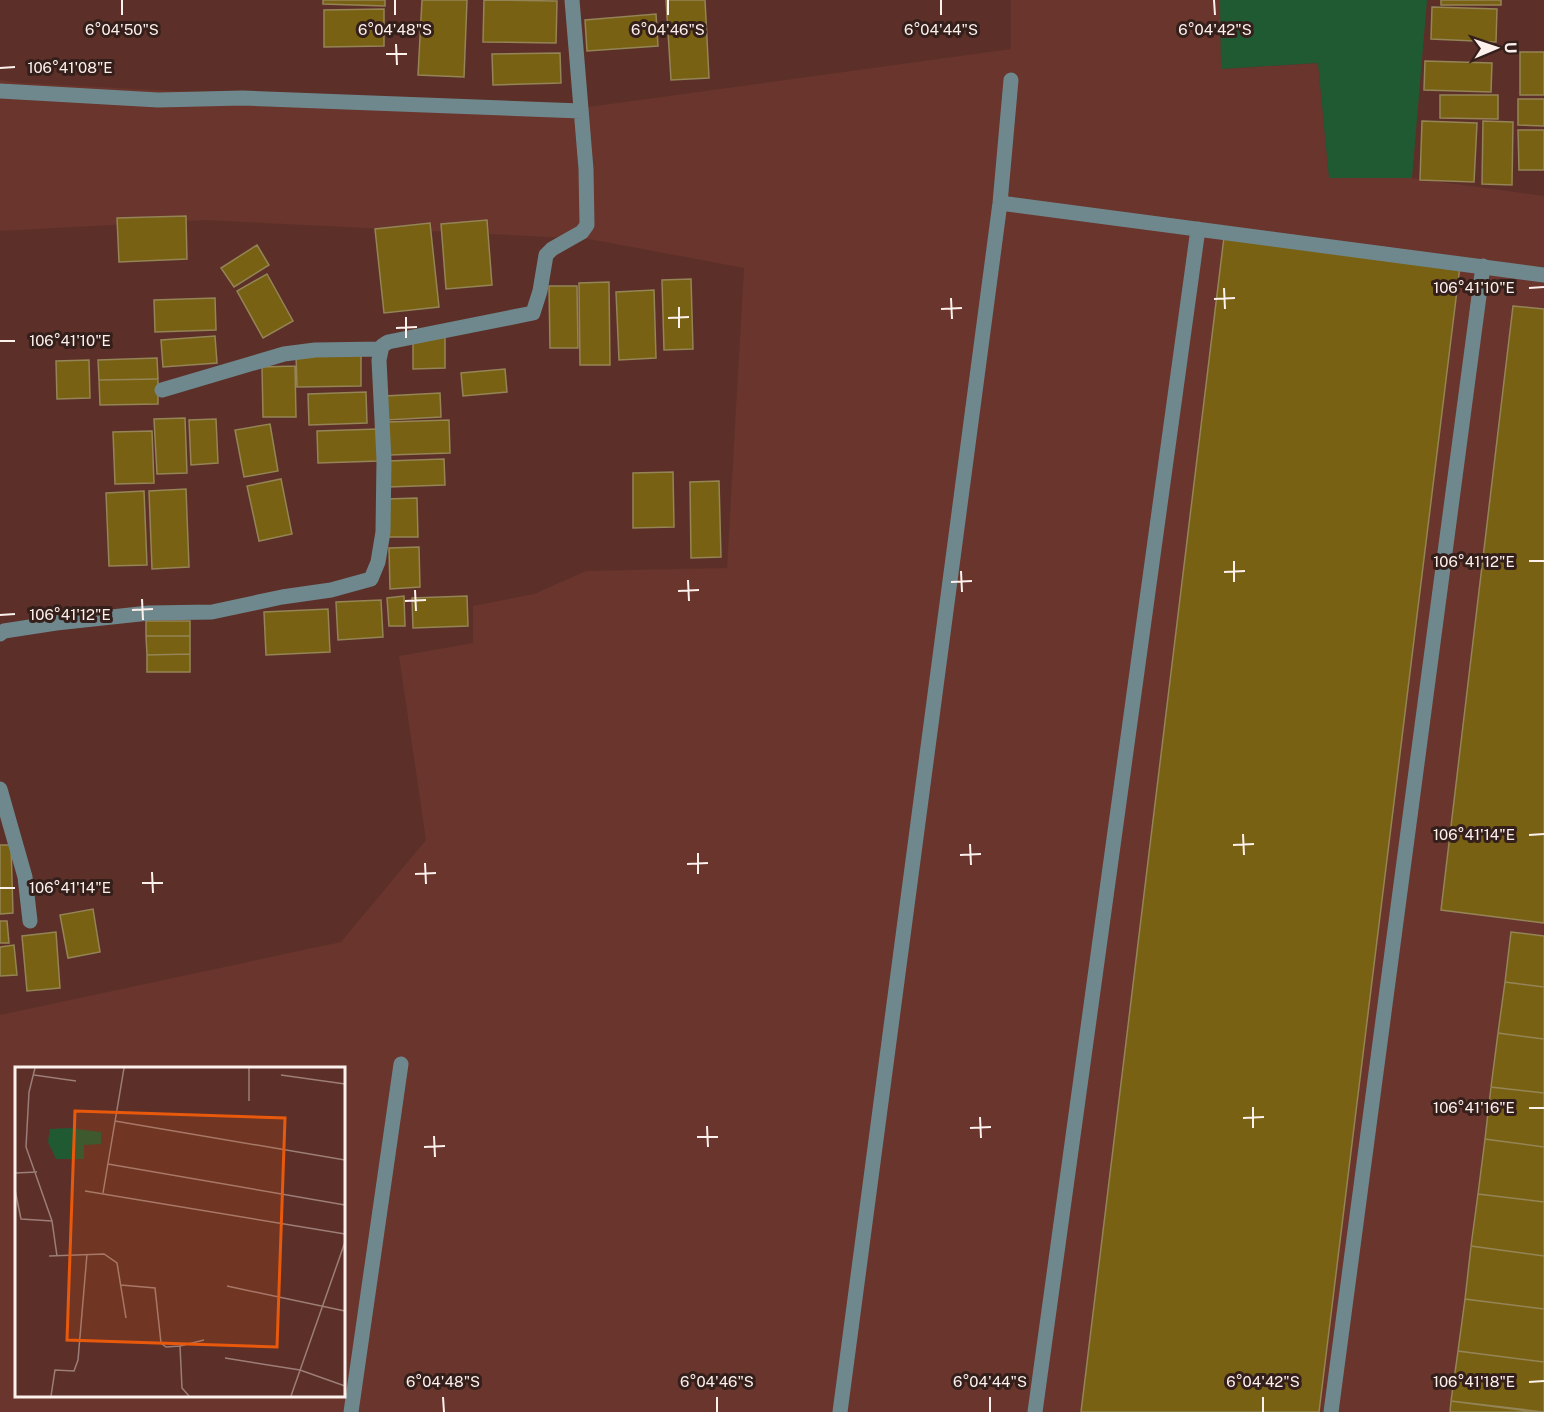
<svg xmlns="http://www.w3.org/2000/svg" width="1544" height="1412" font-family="'Public Sans',sans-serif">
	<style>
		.built { fill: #69352c; fill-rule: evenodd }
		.green { fill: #205a33 }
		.building { fill: #786113; stroke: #948456; stroke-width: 1.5 }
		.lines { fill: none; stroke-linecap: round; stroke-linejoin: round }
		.minor { stroke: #6f888d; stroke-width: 15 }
		.ticks { fill: none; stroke: #fdf1ee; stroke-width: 2 }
		.inset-road { fill: none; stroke: #9c7d77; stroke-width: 1.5 }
		.view { fill: #e8590c; fill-opacity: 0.15; stroke: #e8590c; stroke-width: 3 }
		.inset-edge { fill: none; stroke: #fdf1ee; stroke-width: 3 }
		.ticks-label { font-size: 15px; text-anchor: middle; fill: #fdf1ee; stroke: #341f1b; stroke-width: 6; stroke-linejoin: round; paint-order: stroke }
	</style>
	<rect width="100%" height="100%" fill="#5c3028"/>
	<!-- built -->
	<path class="built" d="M1011,0H1220L1221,69L1318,63L1329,178H1412L1544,196V1412H0V1015L341,942L426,840L399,656L473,643V606L534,594L586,571L727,568L744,268L589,239L205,220L0,231V80L20,83L559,111L1011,49ZM16,1068H344V1396H16Z"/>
	<!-- green -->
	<path class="green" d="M1220,0H1427L1412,178H1329L1318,63L1221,69Z"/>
	<!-- building -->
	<path class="building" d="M323,0H385V6L323,4Z
		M422,0H467L464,77L418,75Z
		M484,0L557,1L556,43L483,42Z
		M666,0H705L709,78L671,80Z
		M1441,0H1501V5H1441Z
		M1432,7L1497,9L1496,42L1431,39Z
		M384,9V46L324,47V10Z
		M656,14L658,46L587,51L585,20Z
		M1520,52H1544V95H1520Z
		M560,53L561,83L493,85L492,54Z
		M1425,61L1492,63L1491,92L1424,90Z
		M1440,95H1498V119L1440,118Z
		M1518,99H1544V126L1518,125Z
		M1422,121L1477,123L1474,182L1420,180Z
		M1483,121L1513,122L1512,185L1482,184Z
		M1518,130H1544V170H1519Z
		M186,216L187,259L119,262L117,218Z
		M487,220L492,285L446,289L441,224Z
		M430,223L439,307L384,313L375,229Z
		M1224,237L1460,266L1319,1412H1081Z
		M257,245L269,265L234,287L221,268Z
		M267,274L293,321L263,338L237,291Z
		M691,279L693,349L664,350L662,280Z
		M609,282L610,365H580L579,283Z
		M549,286H577L578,348H550Z
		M654,290L656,358L619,360L616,292Z
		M215,298L216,330L155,332L154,300Z
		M1513,306L1544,309V923L1441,910Z
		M215,336L217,363L163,367L161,340Z
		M413,337H445V368L413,369Z
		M361,353V386L297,387L296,354Z
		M157,358L158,379L99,380L98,360Z
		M89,360L90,398L57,399L56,361Z
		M295,366L296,417H263L262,367Z
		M505,369L507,392L463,396L461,373Z
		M158,379V404L100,405L99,380Z
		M366,392L367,423L309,425L308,394Z
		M440,393L441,417L386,420L385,396Z
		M185,418L187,473L157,474L154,419Z
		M216,419L218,463L191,465L189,420Z
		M449,420L450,453L389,455L388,422Z
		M270,424L278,471L244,477L235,430Z
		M378,429L379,461L318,463L317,431Z
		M152,431L154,483L115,484L113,432Z
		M444,459L445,485L388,487L387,461Z
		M673,472L674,527L633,528V473Z
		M281,479L292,534L259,541L247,486Z
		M719,481L721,557L691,558L690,482Z
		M186,489L189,567L152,569L149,491Z
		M144,491L147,565L109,566L106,493Z
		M417,498L418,537H386V499Z
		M419,547L420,587L390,589L389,548Z
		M404,596L405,626H389L387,598Z
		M467,596L468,626L413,628L412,598Z
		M381,600L383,637L338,640L336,602Z
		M328,609L330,652L266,655L264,612Z
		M146,621H190V636H146Z
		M146,636H190V654L147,655Z
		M190,654V672H147V655Z
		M0,845H11L13,913L0,914Z
		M93,909L100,952L68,958L60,915Z
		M0,921H7L9,943H0Z
		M56,932L60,988L27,991L22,936Z
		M1511,932L1544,936V987L1505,982Z
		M14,945L17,975L0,976V947Z
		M1505,982L1544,987V1039L1498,1033Z
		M1498,1033L1544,1039V1093L1491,1087Z
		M1491,1087L1544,1093V1147L1485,1139Z
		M1485,1139L1544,1147V1202L1478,1194Z
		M1478,1194L1544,1202V1256L1471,1246Z
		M1471,1246L1544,1256V1309L1465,1299Z
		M1465,1299L1544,1309V1362L1458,1351Z
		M1458,1351L1544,1362V1412L1451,1401Z
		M1451,1401L1535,1412H1450Z"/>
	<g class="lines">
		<!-- minor -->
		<path class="minor" d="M0,91L158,100L243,98L581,111
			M1000,203L1544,275
			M162,390L284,354L315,350L381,349
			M0,634L4,631L56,623L149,613L212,612L282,597L331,590L371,579L378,562L383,532L384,460L379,360L382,346L388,342L533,313L540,291L546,255L552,249L582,232L587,225L586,169L572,0
			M0,789L25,877L30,921
			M351,1412L401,1064
			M840,1412L1000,203L1011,80
			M1035,1412L1198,229
			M1331,1412L1483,266"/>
	</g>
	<!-- ticks -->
	<path class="ticks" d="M122,0V15M395,0V15M668,0V15M941,0V15M1214,0L1215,15M396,44L397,65M386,54H407M0,68L15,67M1224,288L1225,309M1529,288L1544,287M951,298L952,319M1214,299L1235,298M679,307V328M941,309L962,308M406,317V338M668,318L689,317M396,328L417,327M0,341H15M1234,561V582M1529,561H1544M961,571L962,592M1224,572L1245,571M688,580L689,601M951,582L972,581M415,590L416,611M678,591L699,590M142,599L143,620M405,601L426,600M132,610L153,609M0,615L15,614M1243,834L1244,855M1529,835L1544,834M970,844L971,865M1233,845L1254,844M698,853V874M960,855L981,854M425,863L426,884M687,864L708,863M152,872L153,893M415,874L436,873M142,883H163M0,888H15M1253,1107V1128M1529,1108H1544M980,1117L981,1138M1243,1118L1264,1117M707,1126L708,1147M970,1128L991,1127M434,1136L435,1157M697,1137H718M424,1147L445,1146M1529,1382L1544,1381M443,1397L444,1412M717,1397V1412M990,1397V1412M1263,1397V1412"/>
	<!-- overview -->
	<g transform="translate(15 1067)">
		<rect width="330" height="330" fill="#5c3028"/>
		<path d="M54,61L86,65V77L69,78V92H41L33,75L35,62Z" fill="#205a33"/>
		<path class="inset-road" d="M20,1L14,25L11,80L37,154L42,189M234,1V34M19,8L61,14M266,8L330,17M100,54L330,93M93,97L330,138M0,106L22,105M0,123L6,152L37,154M70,124L330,167M88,126L109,1M34,189L89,187L102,196L111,251M106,218L140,221L146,276L151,280L165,279L167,321L174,329M212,219L330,244M165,279L189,273M210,291L285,303L330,319M36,329L40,303L59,304L63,293L72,187M276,329L330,175"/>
		<path class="view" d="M60,44L270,51L262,280L52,273Z"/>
		<rect width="330" height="330" class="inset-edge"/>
	</g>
	<g class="ticks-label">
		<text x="122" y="35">6°04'50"S</text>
		<text x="395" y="35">6°04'48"S</text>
		<text x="668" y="35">6°04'46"S</text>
		<text x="941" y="35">6°04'44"S</text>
		<text x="1215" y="35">6°04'42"S</text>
		<text x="70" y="73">106°41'08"E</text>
		<text x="1474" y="293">106°41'10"E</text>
		<text x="70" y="346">106°41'10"E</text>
		<text x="1474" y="567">106°41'12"E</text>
		<text x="70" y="620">106°41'12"E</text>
		<text x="1474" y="840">106°41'14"E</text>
		<text x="70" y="893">106°41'14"E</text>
		<text x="1474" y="1113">106°41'16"E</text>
		<text x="1474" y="1387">106°41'18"E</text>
		<text x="443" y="1387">6°04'48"S</text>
		<text x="717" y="1387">6°04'46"S</text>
		<text x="990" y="1387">6°04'44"S</text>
		<text x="1263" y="1387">6°04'42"S</text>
	</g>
	<!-- north arrow -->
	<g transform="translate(1496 48) rotate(88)" stroke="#341f1b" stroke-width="4.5" paint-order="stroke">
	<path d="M0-4.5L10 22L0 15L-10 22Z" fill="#fdf1ee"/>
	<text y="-9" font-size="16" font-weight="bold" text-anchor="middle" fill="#fdf1ee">U</text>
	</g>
</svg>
